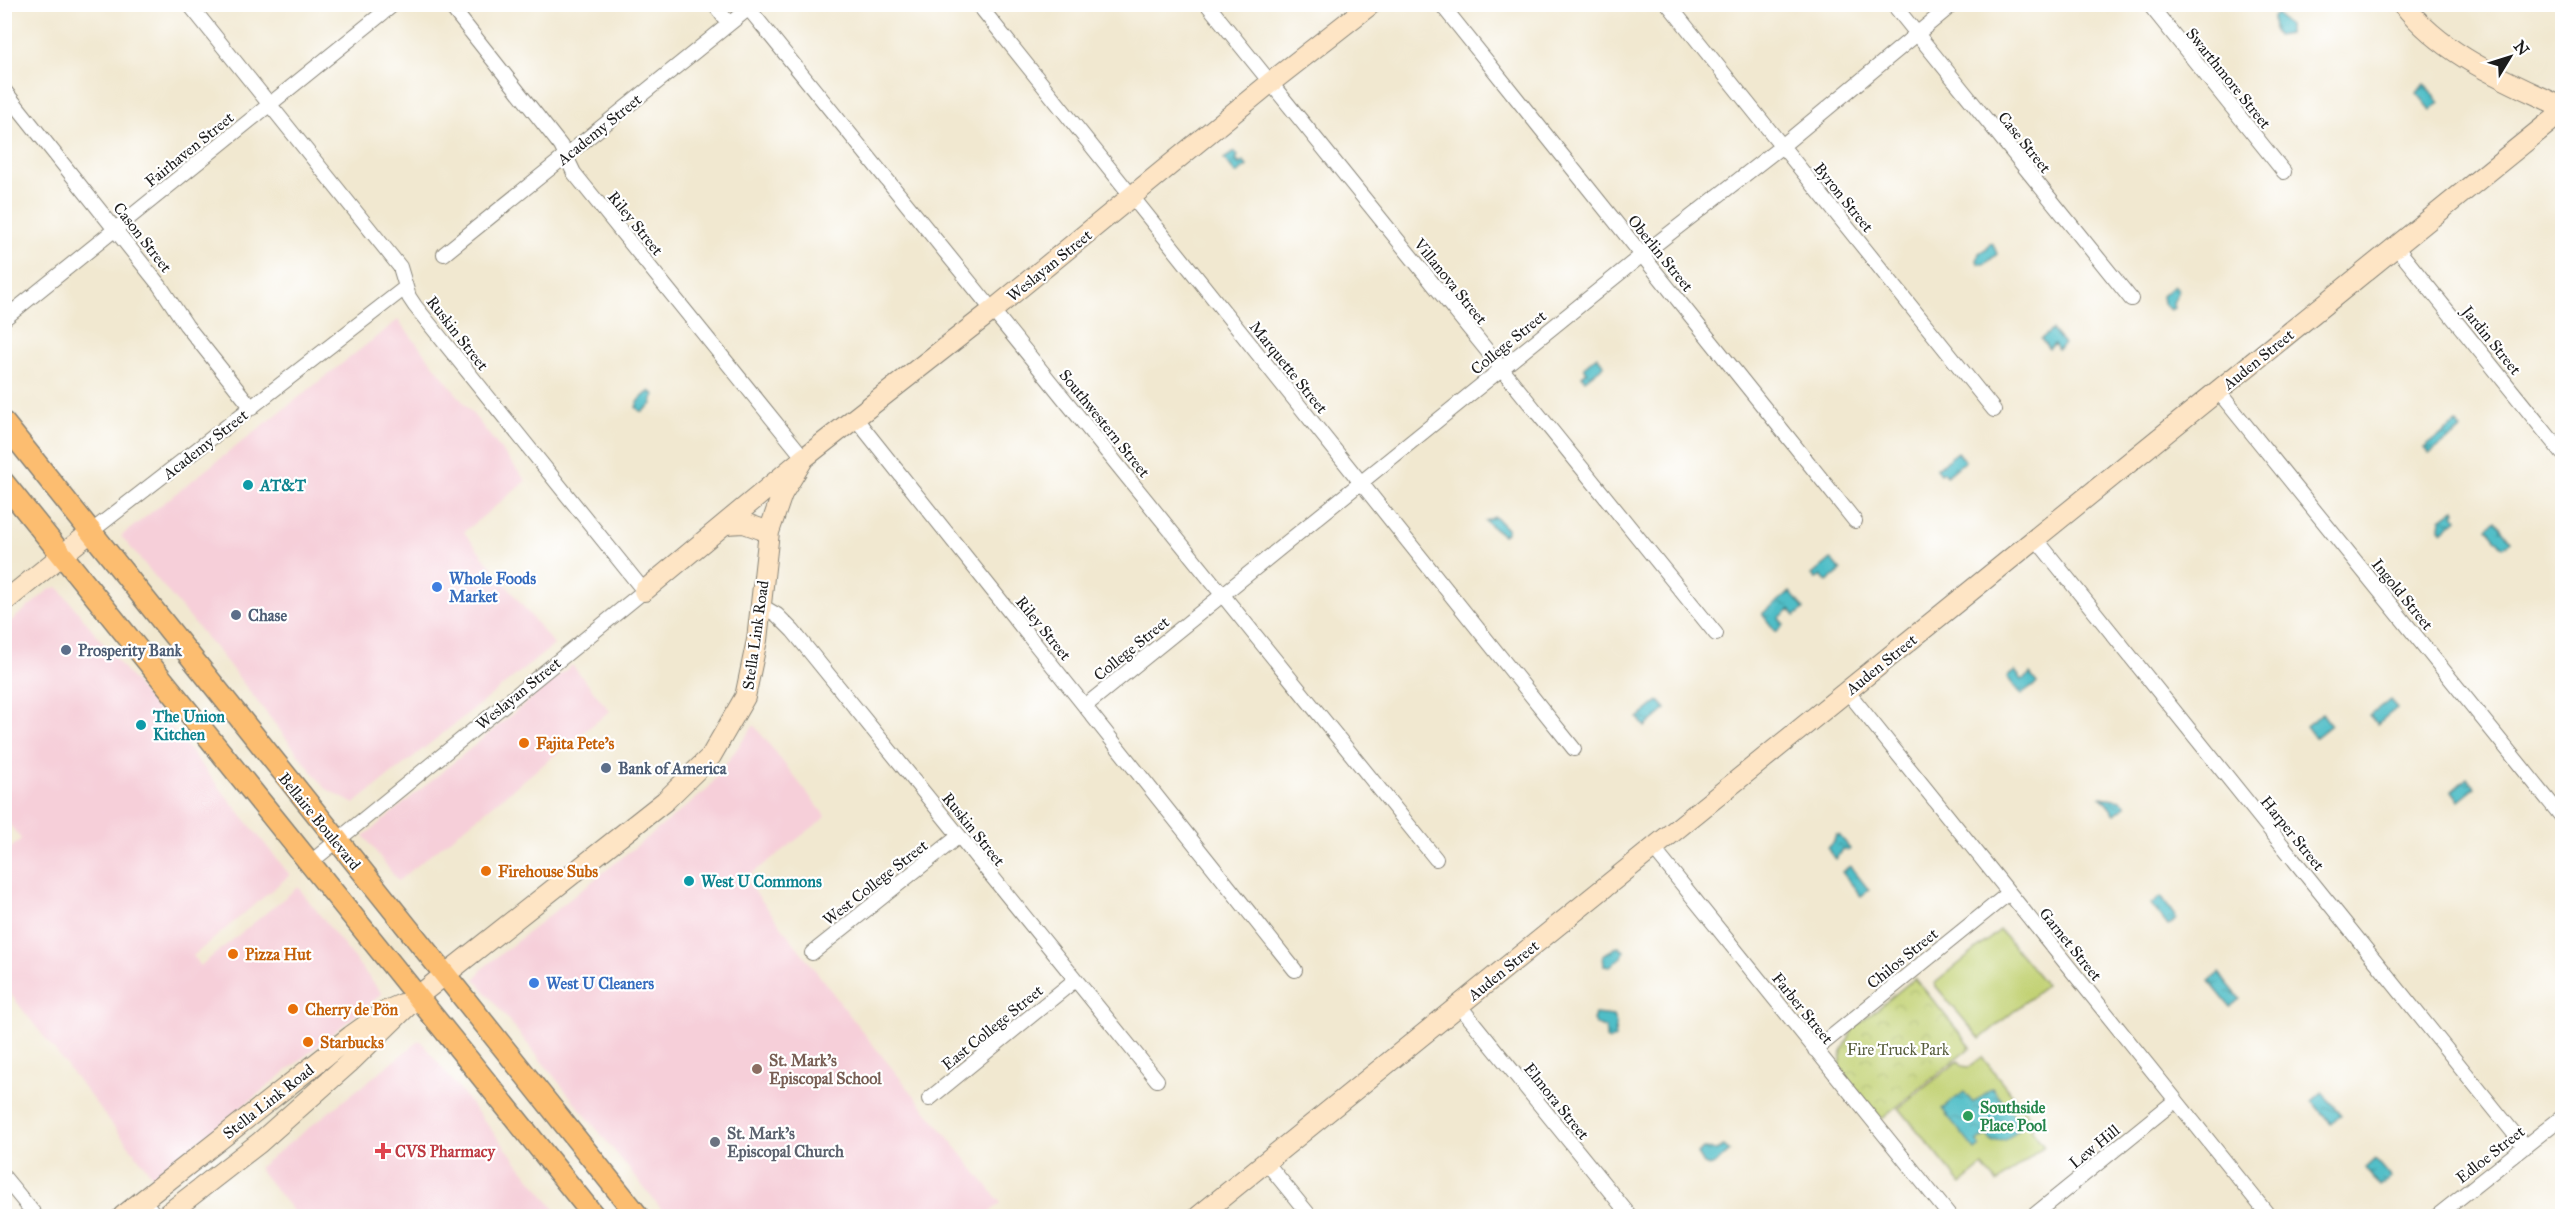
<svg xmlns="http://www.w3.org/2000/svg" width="2567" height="1221" font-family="'IM FELL Great Primer',serif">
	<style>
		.built { fill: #f6cfd9 }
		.grass { fill: #c2d274; stroke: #6f7748; stroke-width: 1.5 }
		.park { fill: url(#park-crowns); stroke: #6f7748; stroke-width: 1.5 }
		.water { fill: url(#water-ripples); stroke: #366d72; stroke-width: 1.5 }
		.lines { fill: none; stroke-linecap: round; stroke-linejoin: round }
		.street-casing { stroke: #868276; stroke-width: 16 }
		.secondary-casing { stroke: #868276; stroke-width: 22 }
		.primary-casing { stroke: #868276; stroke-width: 24 }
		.street { stroke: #fff; stroke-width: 14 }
		.secondary { stroke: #fee5c5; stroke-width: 20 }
		.primary { stroke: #fcbd6f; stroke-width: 21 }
		.culture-dot { fill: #0f9aa8; stroke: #fff; stroke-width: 2 }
		.shop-dot { fill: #3f7fe0; stroke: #fff; stroke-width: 2 }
		.service-dot { fill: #5c6f8a; stroke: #fff; stroke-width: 2 }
		.food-dot { fill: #e8710a; stroke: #fff; stroke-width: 2 }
		.education-dot { fill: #8d6e63; stroke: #fff; stroke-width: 2 }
		.leisure-dot { fill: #2e9e5b; stroke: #fff; stroke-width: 2 }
		.worship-dot { fill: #6b7280; stroke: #fff; stroke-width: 2 }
		.health-dot { fill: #e0444e; stroke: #fff; stroke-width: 2 }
		.labels { text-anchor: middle; stroke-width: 4.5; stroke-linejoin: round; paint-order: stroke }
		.street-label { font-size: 16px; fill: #1c1c1c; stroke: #fff }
		.culture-label { font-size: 16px; font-weight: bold; fill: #0d838f; stroke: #fff; text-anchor: start }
		.shop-label { font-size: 16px; font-weight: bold; fill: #366cbe; stroke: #fff; text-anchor: start }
		.service-label { font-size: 16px; font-weight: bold; fill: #4e5e75; stroke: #fff; text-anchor: start }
		.food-label { font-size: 16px; font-weight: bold; fill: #c56008; stroke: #fff; text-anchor: start }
		.park-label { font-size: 16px; fill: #565c3b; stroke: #fff }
		.education-label { font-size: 16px; font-weight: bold; fill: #785e54; stroke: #fff; text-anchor: start }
		.leisure-label { font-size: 16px; font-weight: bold; fill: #27864d; stroke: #fff; text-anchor: start }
		.worship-label { font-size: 16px; font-weight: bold; fill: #5b616d; stroke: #fff; text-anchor: start }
		.health-label { font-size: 16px; font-weight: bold; fill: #be3a42; stroke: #fff; text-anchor: start }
	</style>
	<defs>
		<pattern id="park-crowns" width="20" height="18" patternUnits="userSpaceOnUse" patternTransform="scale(1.5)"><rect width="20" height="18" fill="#c2d274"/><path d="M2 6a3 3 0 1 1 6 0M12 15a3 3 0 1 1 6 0" fill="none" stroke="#a6b464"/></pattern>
		<pattern id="water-ripples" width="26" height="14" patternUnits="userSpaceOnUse" patternTransform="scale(1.5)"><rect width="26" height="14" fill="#50bec7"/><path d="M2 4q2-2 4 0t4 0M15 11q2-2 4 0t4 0" fill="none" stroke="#429aa1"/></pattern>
	</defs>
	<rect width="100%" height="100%" fill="#fff"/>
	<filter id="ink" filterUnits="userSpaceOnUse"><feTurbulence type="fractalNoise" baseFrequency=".0167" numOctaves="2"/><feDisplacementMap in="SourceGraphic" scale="12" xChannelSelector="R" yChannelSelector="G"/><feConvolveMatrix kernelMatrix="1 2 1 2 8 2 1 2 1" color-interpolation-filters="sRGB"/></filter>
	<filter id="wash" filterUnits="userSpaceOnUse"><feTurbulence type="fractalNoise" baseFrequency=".008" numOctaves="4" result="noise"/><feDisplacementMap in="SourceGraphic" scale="24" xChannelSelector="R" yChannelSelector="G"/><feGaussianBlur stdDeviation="1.35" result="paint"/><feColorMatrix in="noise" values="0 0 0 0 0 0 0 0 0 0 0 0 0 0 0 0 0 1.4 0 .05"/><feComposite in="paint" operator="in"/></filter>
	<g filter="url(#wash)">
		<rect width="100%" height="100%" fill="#f1e8d0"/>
		<!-- built -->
		<path class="built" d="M398,320L526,481L464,532L554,645L354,804L325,788L221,655L121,536Z
			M58,587L290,875L193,956L200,966L298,887L382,994L154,1178L5,987V853L21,839L5,819V626L50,589Z
			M572,665L610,711L398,881L364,836Z
			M754,725L826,817L745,879L862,1031L1001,1203L985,1216H667L475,979L483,968L707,790Z
			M420,1040L560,1216H297L258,1168Z"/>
		<!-- grass -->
		<path class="grass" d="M2000,930L2046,985L1980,1039L1934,984Z
			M1982,1057L2036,1124L2031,1129L2044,1146L1997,1183L1983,1166L1961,1184L1899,1108L1958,1061L1962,1066L1969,1067Z"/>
		<!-- park -->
		<path class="park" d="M1915,978L1971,1047L1882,1119L1839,1070L1842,1052L1853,1029Z"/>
		<!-- water -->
		<path class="water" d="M2277,14L2288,26V34L2277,36L2274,31L2273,17Z
			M2424,84L2439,103L2431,110L2417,93Z
			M1234,152L1238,156L1236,159L1239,164L1243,161L1247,166L1236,174L1224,159Z
			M1990,243L1993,244L1997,254L1985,264H1979L1977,261L1979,253L1987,248Z
			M2174,285L2179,290L2173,303L2174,308L2170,310L2163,303L2162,296Z
			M2052,330L2064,344L2058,349L2054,344L2049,349L2041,339Z
			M1597,356L1604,365L1585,380L1582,376L1587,372L1584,367Z
			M650,391L655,395L652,399V404L643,411H640L636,407C638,400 644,395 650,391Z
			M2456,423L2461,430L2429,454L2424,448Z
			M1958,452L1965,461L1947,476L1943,472L1940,474L1936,469Z
			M2455,509L2456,512L2454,514L2457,519L2443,531L2440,528L2441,519Z
			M1495,517L1507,529V532L1503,535L1485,521Z
			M2496,521L2511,541L2503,547L2487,528Z
			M1831,559L1841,571L1827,582L1821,575L1816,579L1812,575Z
			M1790,592L1804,609L1795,616L1790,609L1779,618L1784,625L1776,632L1762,614Z
			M2015,671L2022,680L2030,674L2037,683L2021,695L2007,677Z
			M2390,700L2397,708L2377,724L2370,716Z
			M1659,701L1666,709L1645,727L1638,718Z
			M2322,713L2331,725L2315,738L2306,726Z
			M2467,778L2475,787L2459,800L2452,791Z
			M2101,797L2121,800L2126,805L2115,814Z
			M1836,835H1839L1850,848L1848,850L1842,849L1836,859L1827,848L1834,841Z
			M1850,866L1869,890L1861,896L1842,872Z
			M2161,897L2177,919L2168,926L2151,904Z
			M1619,946L1624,951L1622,957L1610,966L1604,965L1603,955Z
			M2219,973L2240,999L2230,1007L2209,981Z
			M1595,1014L1613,1016L1616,1024L1615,1038L1609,1040L1606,1038V1029L1597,1025L1593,1020Z
			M1992,1088L2023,1126L2005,1140L1993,1142L1987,1135L1977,1142L1980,1146L1975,1150L1942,1109L1964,1092L1973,1103Z
			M2322,1092L2341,1115L2331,1124L2312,1101Z
			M1724,1146L1730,1151L1715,1164L1709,1166L1704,1164L1698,1154L1703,1149L1716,1150Z
			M2375,1159L2391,1178L2380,1187L2365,1168Z"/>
	</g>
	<g filter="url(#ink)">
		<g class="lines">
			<defs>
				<path id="street" d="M189,4L400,267L409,297L415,306L644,591L311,862
					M449,4L561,146L574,173L804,458
					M714,4L729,24
					M978,4L1574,749
					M1207,4L1716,634
					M1441,4L1855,521
					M1668,4L1994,410
					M1893,4L2131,299
					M2149,4L2284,172
					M749,9L1436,859
					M4,90L160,286L186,325L252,408
					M2396,247L2562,453
					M444,254L754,4
					M4,319L394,4
					M2218,391L2562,817
					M856,419L1295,970
					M92,531L406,287
					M2036,539L2525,1147
					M760,605L777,615L793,631L1157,1080
					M1847,691L2269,1216
					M1085,706L1642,255L1782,146L1953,4
					M1653,848L1950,1216
					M812,953L959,836
					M1459,1005L1630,1216
					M1815,1050L2009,893
					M929,1099L1075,980
					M1266,1162L1310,1216
					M4,1177L36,1216
					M143,1200L156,1216
					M2033,1216L2176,1100
					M2437,1216L2562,1117"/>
				<path id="secondary" d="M2403,4C2445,57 2504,79 2562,107
					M726,524L744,523L769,532
					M644,591L804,458L993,310L1270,83L1371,4
					M4,602L92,531
					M123,1216L351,1036L386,1011L402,1004
					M165,1216L259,1143L349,1063L418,996L665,801L711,756L745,697L757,640L769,532L782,494L804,458
					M1199,1216L2562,112"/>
				<path id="primary" d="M4,423L638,1216
					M4,483L594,1216"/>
			</defs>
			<!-- street casing -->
			<use href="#street" class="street-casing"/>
			<!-- secondary casing -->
			<use href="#secondary" class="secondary-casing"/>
			<!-- primary casing -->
			<use href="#primary" class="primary-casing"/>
			<!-- street -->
			<use href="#street" class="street"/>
			<!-- secondary -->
			<use href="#secondary" class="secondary"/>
			<!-- primary -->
			<use href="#primary" class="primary"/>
		</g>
	</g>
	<!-- markers -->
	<g class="culture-dot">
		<circle cx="248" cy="485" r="6"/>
		<circle cx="141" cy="725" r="6"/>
		<circle cx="689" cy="881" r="6"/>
	</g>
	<g class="shop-dot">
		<circle cx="437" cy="587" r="6"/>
		<circle cx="534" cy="983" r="6"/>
	</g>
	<g class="service-dot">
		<circle cx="236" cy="615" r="6"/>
		<circle cx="66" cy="650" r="6"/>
		<circle cx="606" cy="768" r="6"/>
	</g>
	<g class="food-dot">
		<circle cx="524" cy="743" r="6"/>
		<circle cx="486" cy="871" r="6"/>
		<circle cx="233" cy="954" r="6"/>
		<circle cx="293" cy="1009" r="6"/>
		<circle cx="308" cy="1042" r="6"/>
	</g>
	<circle class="education-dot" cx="757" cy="1069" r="6"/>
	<circle class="leisure-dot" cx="1968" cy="1116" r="6"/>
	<circle class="worship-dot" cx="715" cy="1142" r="6"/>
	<path class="health-dot" d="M380 1142h6v6h6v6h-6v6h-6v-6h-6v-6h6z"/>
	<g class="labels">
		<!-- street labels -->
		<g class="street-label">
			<text transform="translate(2229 78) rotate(51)" y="6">Swarthmore Street</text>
			<text transform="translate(599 129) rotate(-39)" y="6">Academy Street</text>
			<text transform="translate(2025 142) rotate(51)" y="6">Case Street</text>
			<text transform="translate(189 149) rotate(-39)" y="6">Fairhaven Street</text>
			<text transform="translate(1844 197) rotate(51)" y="6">Byron Street</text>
			<text transform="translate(636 223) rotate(51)" y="6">Riley Street</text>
			<text transform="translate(143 237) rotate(52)" y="6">Cason Street</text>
			<text transform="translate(1661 253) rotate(51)" y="6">Oberlin Street</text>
			<text transform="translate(1049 265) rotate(-39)" y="6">Weslayan Street</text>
			<text transform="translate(1451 281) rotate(51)" y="6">Villanova Street</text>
			<text transform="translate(458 333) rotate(52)" y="6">Ruskin Street</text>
			<text transform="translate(2492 340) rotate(51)" y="6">Jardin Street</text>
			<text transform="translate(1508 342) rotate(-39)" y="6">College Street</text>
			<text transform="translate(2258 359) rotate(-39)" y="6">Auden Street</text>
			<text transform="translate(1289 367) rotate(51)" y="6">Marquette Street</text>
			<text transform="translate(1105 423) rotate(51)" y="6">Southwestern Street</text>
			<text transform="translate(205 444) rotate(-38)" y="6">Academy Street</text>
			<text transform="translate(2403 594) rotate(51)" y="6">Ingold Street</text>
			<text transform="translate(1044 628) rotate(51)" y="6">Riley Street</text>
			<text transform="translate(755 635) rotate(-82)" y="6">Stella Link Road</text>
			<text transform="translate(1131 648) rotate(-39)" y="6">College Street</text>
			<text transform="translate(1881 664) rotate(-39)" y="6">Auden Street</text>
			<text transform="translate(518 693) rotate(-39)" y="6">Weslayan Street</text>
			<text transform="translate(320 821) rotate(51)" y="6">Bellaire Boulevard</text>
			<text transform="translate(974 829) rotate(51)" y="6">Ruskin Street</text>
			<text transform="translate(2293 833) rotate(51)" y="6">Harper Street</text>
			<text transform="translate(875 882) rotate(-38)" y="6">West College Street</text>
			<text transform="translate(2071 944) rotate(51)" y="6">Garnet Street</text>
			<text transform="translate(1902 958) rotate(-39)" y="6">Chilos Street</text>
			<text transform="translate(1503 970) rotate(-39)" y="6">Auden Street</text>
			<text transform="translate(1803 1008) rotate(51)" y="6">Farber Street</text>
			<text transform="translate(992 1027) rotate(-39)" y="6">East College Street</text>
			<text transform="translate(268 1101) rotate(-38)" y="6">Stella Link Road</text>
			<text transform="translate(1557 1101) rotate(51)" y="6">Elmora Street</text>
			<text transform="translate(2094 1146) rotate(-39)" y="6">Lew Hill</text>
			<text transform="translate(2490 1154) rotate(-38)" y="6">Edloe Street</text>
		</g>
		<!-- culture labels -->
		<g class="culture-label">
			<text x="260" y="491">AT&amp;T</text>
			<text x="153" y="722">The Union<tspan x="153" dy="18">Kitchen</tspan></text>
			<text x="701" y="887">West U Commons</text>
		</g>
		<!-- shop labels -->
		<g class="shop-label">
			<text x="449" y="584">Whole Foods<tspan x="449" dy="18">Market</tspan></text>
			<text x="546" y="989">West U Cleaners</text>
		</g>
		<!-- service labels -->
		<g class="service-label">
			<text x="248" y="621">Chase</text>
			<text x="78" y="656">Prosperity Bank</text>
			<text x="618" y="774">Bank of America</text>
		</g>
		<!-- food labels -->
		<g class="food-label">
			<text x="536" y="749">Fajita Pete's</text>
			<text x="498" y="877">Firehouse Subs</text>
			<text x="245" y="960">Pizza Hut</text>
			<text x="305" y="1015">Cherry de Pön</text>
			<text x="320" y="1048">Starbucks</text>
		</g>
		<!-- park labels -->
		<g class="park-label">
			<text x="1898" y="1055">Fire Truck Park</text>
		</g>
		<!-- education labels -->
		<g class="education-label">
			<text x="769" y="1066">St. Mark's<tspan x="769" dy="18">Episcopal School</tspan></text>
		</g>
		<!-- leisure labels -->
		<g class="leisure-label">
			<text x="1980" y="1113">Southside<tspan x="1980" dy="18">Place Pool</tspan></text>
		</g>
		<!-- worship labels -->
		<g class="worship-label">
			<text x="727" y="1139">St. Mark's<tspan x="727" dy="18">Episcopal Church</tspan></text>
		</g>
		<!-- health labels -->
		<g class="health-label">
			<text x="395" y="1157">CVS Pharmacy</text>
		</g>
	</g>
	<!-- margin -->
	<rect width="2567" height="1221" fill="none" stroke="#fff" stroke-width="24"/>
	<!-- north arrow -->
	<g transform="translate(2510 57) rotate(52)" stroke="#ffffff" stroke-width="4.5" paint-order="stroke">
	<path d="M0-4.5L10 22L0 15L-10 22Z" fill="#1c1c1c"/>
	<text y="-9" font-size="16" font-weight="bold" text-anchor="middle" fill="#1c1c1c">N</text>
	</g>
</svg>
